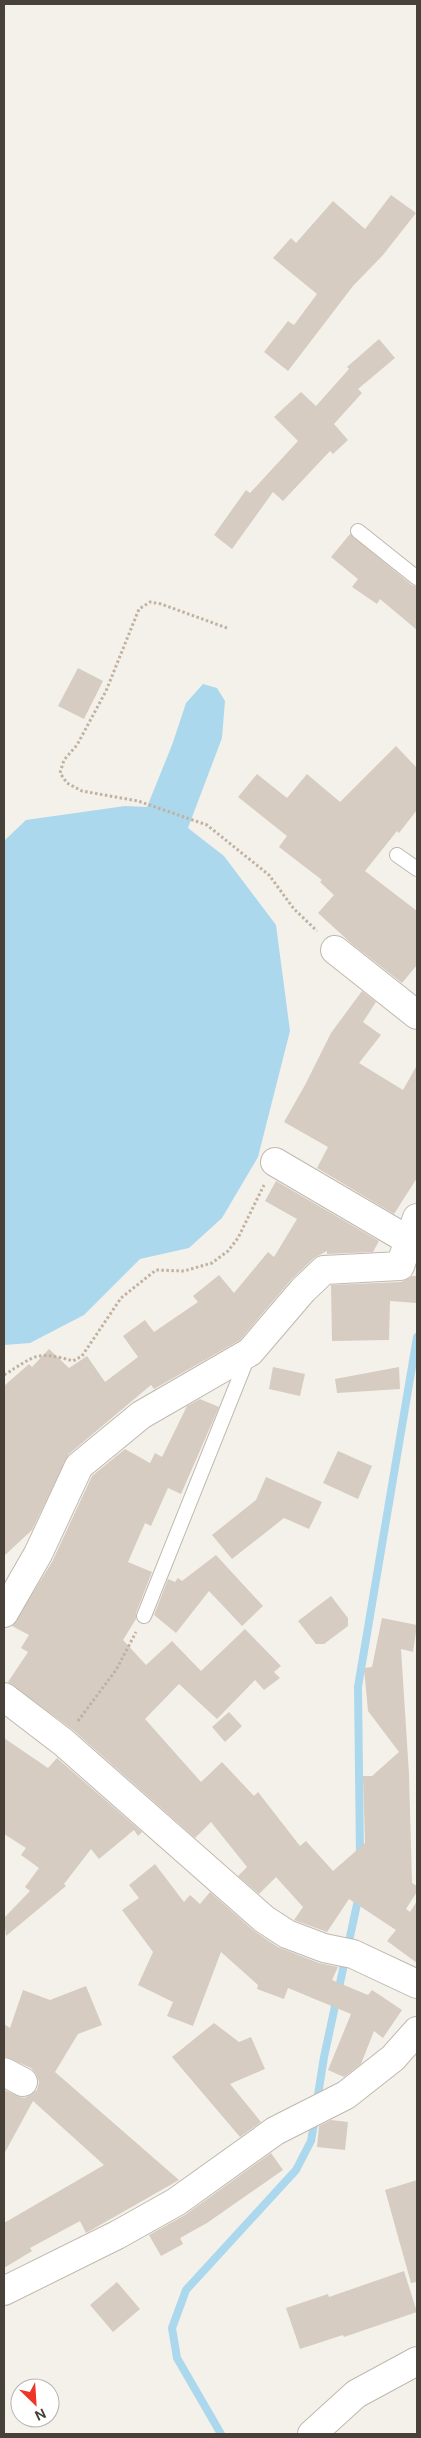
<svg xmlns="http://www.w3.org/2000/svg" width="421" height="2438" font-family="'DM Sans',sans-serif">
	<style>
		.water { fill: #acd8ed }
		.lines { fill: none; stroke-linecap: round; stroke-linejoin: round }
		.stream { stroke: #acd8ed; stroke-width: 8 }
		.building { fill: #d6ccc1 }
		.service-casing { stroke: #c0b8ae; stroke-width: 16 }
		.minor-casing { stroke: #c0b8ae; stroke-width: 30 }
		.path { stroke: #c1b2a0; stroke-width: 3; stroke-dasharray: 2.5 2.5; stroke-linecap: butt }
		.service { stroke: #fff; stroke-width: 14 }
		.minor { stroke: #fff; stroke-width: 28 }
	</style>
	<rect width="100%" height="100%" fill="#f4f1eb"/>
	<!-- water -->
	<path class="water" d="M203,684L217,688L225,701L222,738L188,828L224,856L276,925L290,1031L258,1157L222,1218L189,1248L140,1259L84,1315L30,1343L4,1345V841L26,820L125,806L147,807L172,745L186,703Z"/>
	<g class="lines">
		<!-- stream -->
		<path class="stream" d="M360,1856L358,1687L417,1337
			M317,2101L324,2057L359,1895
			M221,2434L177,2358L172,2328L186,2290L296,2170L311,2141L315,2118"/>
	</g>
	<!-- building -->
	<path class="building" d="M391,195L416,213L383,255L353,286L288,371L264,352L288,321L294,325L317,294L273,258L291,238L296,243L333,201L365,229Z
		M379,339L395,358L358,389L362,393L334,424L348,440L333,454L330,451L283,501L273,492L232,549L214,535L246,490L250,493L298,441L274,417L301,392L316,406L349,369L347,367Z
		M350,534L412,585L417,587V630L380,599L377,604L352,587L358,579L331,557Z
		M78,668L103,681L84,719L58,706Z
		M396,746L417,768V810L399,833L397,831L365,871L417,911V965L402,983L352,944L318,913L334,895L320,882L322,880L279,847L287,836L238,797L257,774L287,798L307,774L340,802Z
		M362,991L376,1002L363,1022L381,1035L359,1063L403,1090L417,1065V1178L394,1214L317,1168L328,1147L284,1122L305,1085L331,1033Z
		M276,1181L379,1241L373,1252L327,1254V1251L314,1258L291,1280L240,1340L154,1389L151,1385L69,1454L32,1530L4,1556V1386L29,1364L32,1367L49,1349L69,1368L87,1356L105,1382L138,1357L123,1336L145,1320L154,1332L198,1302L193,1296L219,1275L234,1293L268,1252L274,1257L297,1219L265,1201Z
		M412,1276H417L416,1303L390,1301L389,1340L332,1341L331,1285L401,1282Z
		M273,1367L305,1374L300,1396L269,1389Z
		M399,1367L400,1389L337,1393L335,1379Z
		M200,1399L219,1407L181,1494L168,1488L151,1526L145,1523L128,1562L152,1572L136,1613V1619L123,1640L146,1665L172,1641L201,1671L245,1629L281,1666L274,1672L280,1678L264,1690L255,1680L217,1719L179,1684L145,1719L201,1782L222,1762L254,1796L258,1792L300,1846L306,1841L333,1871L365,1843L363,1776H372L399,1752L368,1711L364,1668L372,1667L382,1618L417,1625L413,1652L401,1649L409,1774L412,1883L417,1886V1892L406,1909L410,1912L417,1901V1963L387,1941L396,1930L349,1899L327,1932L294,1920L303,1907L276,1877L259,1894L238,1876L247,1867L211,1822L195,1838L73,1730L8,1682L28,1652L21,1648L29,1635L12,1626L52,1562L92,1476L125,1449L150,1463L155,1453L162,1457L187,1406Z
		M338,1451L372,1466L358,1499L323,1483Z
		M266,1477L322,1502L309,1529L284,1518L232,1559L212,1535L256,1500Z
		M216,1555L263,1606L242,1626L209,1591L176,1633L154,1615L168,1579L175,1582L178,1578L182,1581Z
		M331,1596L348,1618V1626L324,1644H316L298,1621Z
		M229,1712L242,1726L225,1742L212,1727Z
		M4,1738L48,1768L57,1758L142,1832L138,1836L134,1830L99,1859L91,1849L64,1884L66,1886L6,1936L4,1918L30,1891L25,1887L39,1868L21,1855L26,1848L4,1834Z
		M155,1864L184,1902L190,1895L200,1904L210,1892L254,1931L278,1947L319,1963L338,1967L332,1980L368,1995L372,1990L402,2010L383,2038L374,2031L361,2064L344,2077L328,2070L351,2014L288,1988L284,1999L257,1989L258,1985L221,1952L193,2026L167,2016L173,2002L138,1985L153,1952L122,1910L139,1898L129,1885Z
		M86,1986L102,2025L78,2034L55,2072L179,2180L86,2233L80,2221L30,2248L32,2251L4,2268V2223L104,2165L33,2101L4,2154V2090L24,2098L31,2095L37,2090L39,2082L36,2074L31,2068L4,2056V2024L10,2028L23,1990L50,2000Z
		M214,2023L239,2042L251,2037L265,2069L230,2084L261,2122L240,2137L172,2057Z
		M331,2120L348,2122L345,2150L317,2147L319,2126Z
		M271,2153L283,2170L207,2223L180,2238L183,2244L161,2256L149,2235L185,2215Z
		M417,2180V2282L411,2283L385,2190Z
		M404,2271L417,2312L344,2337L343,2335L300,2349L286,2308L328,2294L329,2297Z
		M117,2282L140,2309L113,2332L90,2305Z"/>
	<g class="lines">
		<defs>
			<path id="service" d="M358,531L417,578
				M397,855L417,869
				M144,1616L249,1354"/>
			<path id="minor" d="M335,950L417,1015
				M275,1162L408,1240L417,1243
				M4,1613L38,1554L79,1466L141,1415L250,1352L303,1290L324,1270L400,1266L417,1218
				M4,1697L63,1742L264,1919L287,1934L324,1948L353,1954L417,1984
				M4,2072L23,2082
				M4,2291L117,2235L176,2202L275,2131L346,2095L393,2058L417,2031
				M312,2434L356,2394L417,2361"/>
		</defs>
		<!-- service casing -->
		<use href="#service" class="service-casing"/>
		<!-- minor casing -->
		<use href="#minor" class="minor-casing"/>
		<!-- path -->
		<path class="path" d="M227,628L161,604L150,602L139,609L106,691L77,745L64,760L60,773L67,783L82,791L138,801L207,825L269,875L294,909L317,931
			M4,1375C35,1356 36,1350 73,1361L82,1356L121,1298L156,1270L184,1271L212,1263L228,1251L238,1238L264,1185
			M78,1721L116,1670L136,1632"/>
		<!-- service -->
		<use href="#service" class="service"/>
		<!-- minor -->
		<use href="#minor" class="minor"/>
	</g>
	<!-- border -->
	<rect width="421" height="2438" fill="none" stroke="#484139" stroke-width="10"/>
	<!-- north arrow -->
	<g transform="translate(35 2403) rotate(155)"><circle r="24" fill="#ffffff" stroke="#b6b3b0"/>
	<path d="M0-4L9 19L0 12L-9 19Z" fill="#ed3529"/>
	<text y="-8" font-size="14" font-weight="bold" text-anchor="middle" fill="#484139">N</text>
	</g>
</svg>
